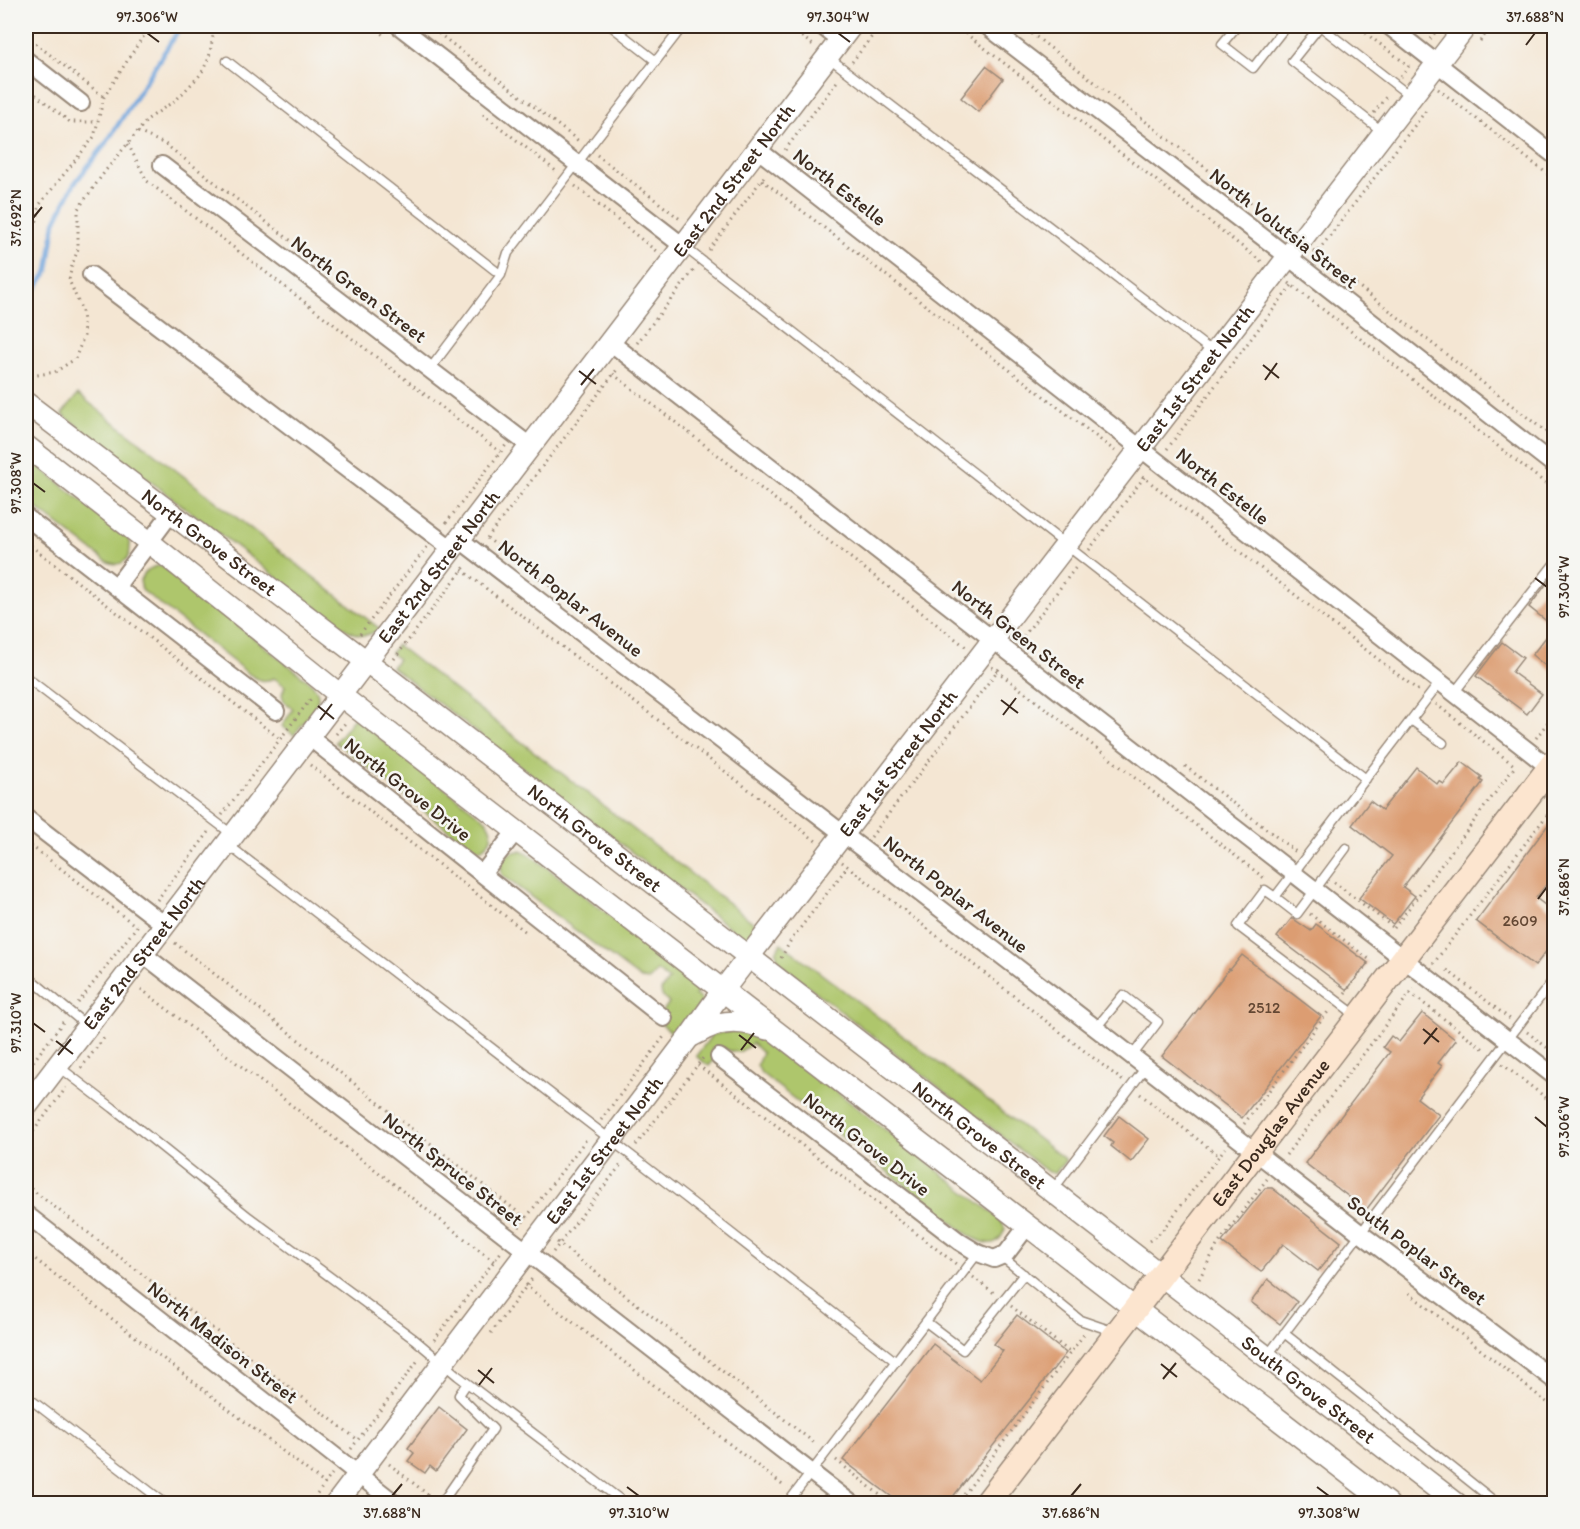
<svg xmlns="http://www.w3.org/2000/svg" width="1580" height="1529" font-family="Itim,sans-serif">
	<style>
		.green { fill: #aec66c; stroke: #747845; stroke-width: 1.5 }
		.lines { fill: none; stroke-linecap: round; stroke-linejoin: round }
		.stream { stroke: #70a4dc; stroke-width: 4.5 }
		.building { fill: #dc9d72 }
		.service-casing { stroke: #988878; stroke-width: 11 }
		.minor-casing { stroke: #988878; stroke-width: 20 }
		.tertiary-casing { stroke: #988878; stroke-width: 24 }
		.secondary-casing { stroke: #988878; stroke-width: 27 }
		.path { stroke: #988878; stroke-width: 3; stroke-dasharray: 1.5 4.5; stroke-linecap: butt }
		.service { stroke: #fff; stroke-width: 8 }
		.minor { stroke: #fff; stroke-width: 16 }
		.tertiary { stroke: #fff; stroke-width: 21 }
		.secondary { stroke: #fce5cf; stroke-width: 24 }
		.ticks { fill: none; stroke: #3b2a1e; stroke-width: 2 }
		.labels { text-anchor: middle; stroke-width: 5; stroke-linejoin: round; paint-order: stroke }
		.number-label { font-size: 16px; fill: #634733 }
		.street-label { font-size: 20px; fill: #3b2a1e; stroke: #f6f6f2 }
		.neatline { fill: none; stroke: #3b2a1e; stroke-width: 2 }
		.ticks-label { font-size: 15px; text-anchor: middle; fill: #3b2a1e }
	</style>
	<rect width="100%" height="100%" fill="#f6f6f2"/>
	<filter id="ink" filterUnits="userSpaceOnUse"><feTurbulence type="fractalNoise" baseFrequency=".0167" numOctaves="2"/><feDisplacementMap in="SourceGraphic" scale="12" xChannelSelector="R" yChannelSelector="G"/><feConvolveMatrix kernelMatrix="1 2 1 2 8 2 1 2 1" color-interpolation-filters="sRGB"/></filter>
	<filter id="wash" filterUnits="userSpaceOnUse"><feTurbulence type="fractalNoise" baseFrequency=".008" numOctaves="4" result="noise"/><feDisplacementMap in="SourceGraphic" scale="24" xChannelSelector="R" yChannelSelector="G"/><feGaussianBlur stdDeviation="1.35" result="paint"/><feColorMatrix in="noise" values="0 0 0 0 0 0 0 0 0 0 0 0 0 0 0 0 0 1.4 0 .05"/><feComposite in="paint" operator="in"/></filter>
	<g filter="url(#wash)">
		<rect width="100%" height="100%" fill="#f4e6d3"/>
		<!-- green -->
		<path class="green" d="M78,394L380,629C364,639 358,636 342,627L62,414Z
			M26,456L128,538C129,542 130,546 130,549C129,564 117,567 106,561L26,500Z
			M161,565L311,683C314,687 318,691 318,696C318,708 301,725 294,735L282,726L293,709L284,701L282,694L285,686L274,678C263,683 259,680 249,674L142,590L140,581C145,571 150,567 161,565Z
			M397,645L763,930L754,938H745L738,934L392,667L398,659L391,653Z
			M354,718L486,820C494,833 494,839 482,849H473L335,742Z
			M520,851L529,854L702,986L695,995L703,1001L676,1036L656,1020L669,1003L662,996L661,990L669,980L657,971L649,980L641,979L502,875C499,860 505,852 520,851Z
			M781,943L1066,1160L1055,1173L1048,1172L784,967L778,959L776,952Z
			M740,1029L767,1039L779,1047L995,1215L1001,1221L1005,1229C997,1250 985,1244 970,1236L761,1073L757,1065L762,1053L752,1043C742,1052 736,1055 724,1048L709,1066L696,1056L712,1035Z"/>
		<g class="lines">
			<!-- stream -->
			<path class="stream" d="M26,302L48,271L55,222L74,184L107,142L181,26"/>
		</g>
		<g id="blocks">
			<!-- building -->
			<path class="building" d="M986,66L1003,79L978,112L961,98Z
				M1548,582L1554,587V673L1532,655L1554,627L1529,607Z
				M1502,642L1523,658L1512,672L1542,694L1527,714L1476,676Z
				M1462,762L1482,777L1480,780L1483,782L1403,887L1415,896L1393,924L1359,898L1392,856L1352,825L1370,801L1382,810L1416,767L1437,784L1439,781L1444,784Z
				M1554,817V874L1536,898L1554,912V941L1535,966L1476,921Z
				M1292,918L1311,931L1316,924L1368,963L1347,990L1277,937Z
				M1242,955L1321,1016L1242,1118L1162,1056L1229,969L1230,970Z
				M1422,1013L1456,1040L1438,1063L1442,1066L1417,1098L1439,1115L1366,1210L1305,1163L1390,1052L1383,1047L1391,1036L1399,1042Z
				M1119,1116L1149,1139L1131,1162L1111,1146L1113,1143L1104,1136Z
				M1265,1188H1272L1341,1242L1318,1271L1283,1244L1261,1272L1222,1242Z
				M1268,1279L1297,1302L1280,1324L1251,1302Z
				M1017,1315L1066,1353L948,1503H900L843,1460L933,1344L980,1380L1003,1351L994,1344Z
				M439,1407L467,1429L436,1471L430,1466L425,1473L408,1461L414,1453L408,1448Z"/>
		</g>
	</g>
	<g filter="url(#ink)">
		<use href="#blocks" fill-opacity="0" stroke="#988878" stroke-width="1.5"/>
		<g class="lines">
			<defs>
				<path id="service" d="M611,26L656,61
					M1237,26L1222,44L1253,68L1286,26
					M828,57L1213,352
					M227,61L501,275
					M1383,132L1292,61L1320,26L1410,96
					M683,246L1366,779
					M430,369L501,275L508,253L683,26
					M26,677L233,835
					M1454,693L1554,564
					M1411,720L1443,743
					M227,844L685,1197L895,1361
					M1275,897L1297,914L1346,848
					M26,975L87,1026
					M1357,1016L1238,926L1265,890L1275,897L1440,682
					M1096,1028L1123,995L1158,1022L1132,1056
					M58,1066L113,1108L249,1217L414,1339L458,1376L626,1504
					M1052,1191L1146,1067
					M1001,1256L1080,1320L1115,1332
					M926,1322L963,1350L1024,1274
					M1284,1333L1498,1504
					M1267,1356L1554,979
					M26,1396L166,1504
					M441,1504L493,1429L459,1395L467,1383
					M787,1504L978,1253"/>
				<path id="minor" d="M399,26L683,246
					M822,26L840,40
					M987,26L1273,245L1554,465
					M1389,26L1554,155
					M26,60L81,103
					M757,149L1554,771
					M162,165L530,446
					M91,275L452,549
					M610,342L1554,1076
					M26,517L276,711
					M459,539L1062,1002L1360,1233L1554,1380
					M116,587L171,513
					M309,737L664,1018
					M26,818L165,925
					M482,874L516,831
					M143,954L852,1504
					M719,1057L960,1242L978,1253L994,1259L1006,1254L1028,1225
					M26,1214L396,1504"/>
				<g id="tertiary">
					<path id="s1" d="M26,403L383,674L1457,1504"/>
					<path d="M26,446L149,542L340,695L1388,1504"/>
					<path d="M691,1036C700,1032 709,1026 718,1024C735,1020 752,1023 767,1029"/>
					<path id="s2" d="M26,1107L851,26"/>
					<path id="s3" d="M336,1504L690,1036L723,990L1466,26"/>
				</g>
				<g id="secondary">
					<path id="s4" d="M986,1504L1554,762"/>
				</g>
			</defs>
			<!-- service casing -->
			<use href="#service" class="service-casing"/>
			<!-- minor casing -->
			<use href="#minor" class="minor-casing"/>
			<!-- tertiary casing -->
			<use href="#tertiary" class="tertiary-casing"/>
			<!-- secondary casing -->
			<use href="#secondary" class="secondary-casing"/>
			<!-- path -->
			<path class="path" d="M372,26L386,37
				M429,26L580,142
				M787,26L813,45
				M956,26L1262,262
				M1022,26L1286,230
				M1356,26L1409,66
				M26,36L104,97
				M1430,39L1440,26
				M1480,41L1492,26
				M852,62L880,26
				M1401,77L1411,63
				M26,87L70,122H98
				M1438,89L1554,179
				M1374,113L1388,94
				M483,114L556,171
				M138,132L165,144L316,260
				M128,144L147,181L500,452
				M785,150L839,79
				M597,155L680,219
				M762,180L1115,451
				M575,186L656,251
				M26,249V244L37,220L40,204L94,137L104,97L140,41L152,26
				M709,250L766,174
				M1313,251L1554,438
				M1315,255L1428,108
				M1289,283L1554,490
				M637,343L694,270
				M26,371L37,375L55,372L75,359L84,336L82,311L69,280L72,265L78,249V209L106,170L148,119L177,99L201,74L209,58L214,30L217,26
				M613,374L966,647
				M1167,449L1292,285
				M1142,476L1419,691
				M446,523L506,445
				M487,538L559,593
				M487,538L619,367
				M26,542L280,739
				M1089,550L1145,476
				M462,570L816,841
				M360,634L427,547
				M1020,641L1076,567
				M394,659L467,564
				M992,667L1264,878
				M1436,704L1515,766
				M336,734L347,721
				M1536,738L1554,714
				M310,765L526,932
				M1185,766L1296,852
				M222,815L313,696
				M871,837L1001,666
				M26,842L136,926
				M842,862L1123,1081
				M1334,882L1394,928
				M157,900L209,832
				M1310,914L1370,960
				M1394,928L1516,765
				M175,943L528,1220
				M781,958L791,940L848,866
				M1433,964L1554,806
				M1447,970L1510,1019
				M141,989L496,1263
				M1345,993L1370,960
				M1410,993L1485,1050
				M78,1003L138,925
				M1527,1032L1554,1053
				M1502,1064L1554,1104
				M698,1065L956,1264
				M81,1068L104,1038
				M26,1071L63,1022
				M1140,1094L1219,1156
				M601,1120L666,1034
				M1244,1124L1330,1009
				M26,1141L66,1088
				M636,1145L703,1058
				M1286,1155L1414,988
				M26,1185L358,1440
				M519,1227L588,1137
				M1149,1241L1161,1232L1225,1148
				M557,1242L817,1445
				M26,1252L325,1484
				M553,1252L623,1162
				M973,1277L994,1293
				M1199,1279L1218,1244L1267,1179
				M525,1285L785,1487
				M1409,1293L1554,1408
				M1011,1306L1071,1353
				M491,1333L534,1276
				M434,1340L501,1252
				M351,1449L419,1359
				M836,1460L891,1504
				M389,1464L431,1497
				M310,1504L332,1474
				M957,1504L1085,1333"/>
			<!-- service -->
			<use href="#service" class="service"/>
			<!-- minor -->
			<use href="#minor" class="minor"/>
			<!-- tertiary -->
			<use href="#tertiary" class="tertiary"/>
			<!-- secondary -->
			<use href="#secondary" class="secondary"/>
		</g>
	</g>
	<!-- ticks -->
	<path class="ticks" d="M147,33L159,42M838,33L850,42M1526,45L1535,33M33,218L42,207M1263,365L1279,378M579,371L596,384M1265,380L1277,363M581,385L594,369M33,483L45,492M1535,578L1547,587M1001,700L1018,713M318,706L334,719M1003,715L1016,698M320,720L332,704M1538,899L1547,887M33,1023L45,1032M1423,1029L1439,1042M739,1035L756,1048M56,1041L73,1054M1424,1044L1437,1028M741,1050L754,1033M58,1055L71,1039M1535,1117L1547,1127M1161,1364L1177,1377M478,1370L494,1383M1163,1379L1176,1363M479,1385L492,1368M627,1487L639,1496M1317,1487L1329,1496M392,1496L402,1484M1071,1496L1081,1484"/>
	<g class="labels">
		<!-- number labels -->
		<g class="number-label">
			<text x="1520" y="926">2609</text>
			<text x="1264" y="1013">2512</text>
		</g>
		<!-- street labels -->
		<g class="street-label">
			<text dy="7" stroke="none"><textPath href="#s2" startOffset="1166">East 2nd Street North</textPath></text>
			<text transform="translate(840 187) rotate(38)" y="7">North Estelle</text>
			<text transform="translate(1284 228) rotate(38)" y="7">North Volutsia Street</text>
			<text transform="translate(359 289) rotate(37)" y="7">North Green Street</text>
			<text dy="7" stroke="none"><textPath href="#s3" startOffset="1416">East 1st Street North</textPath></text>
			<text transform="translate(1223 486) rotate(38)" y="7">North Estelle</text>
			<text dy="7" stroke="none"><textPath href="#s1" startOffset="230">North Grove Street</textPath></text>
			<text dy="7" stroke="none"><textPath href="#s2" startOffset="680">East 2nd Street North</textPath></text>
			<text transform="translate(571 598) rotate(38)" y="7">North Poplar Avenue</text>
			<text transform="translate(1019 634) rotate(38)" y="7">North Green Street</text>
			<text dy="7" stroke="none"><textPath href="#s3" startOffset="930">East 1st Street North</textPath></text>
			<text transform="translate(408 789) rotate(38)" y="7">North Grove Drive</text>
			<text dy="7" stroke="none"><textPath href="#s1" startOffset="716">North Grove Street</textPath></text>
			<text transform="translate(956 894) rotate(38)" y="7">North Poplar Avenue</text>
			<text dy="7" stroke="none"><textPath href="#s2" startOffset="194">East 2nd Street North</textPath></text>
			<text dy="7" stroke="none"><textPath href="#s4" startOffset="468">East Douglas Avenue</textPath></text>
			<text dy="7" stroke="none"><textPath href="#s1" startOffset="1202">North Grove Street</textPath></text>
			<text transform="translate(867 1144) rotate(38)" y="7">North Grove Drive</text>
			<text dy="7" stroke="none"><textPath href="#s3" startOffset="444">East 1st Street North</textPath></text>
			<text transform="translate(453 1169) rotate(38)" y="7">North Spruce Street</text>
			<text transform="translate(1417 1250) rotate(37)" y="7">South Poplar Street</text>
			<text transform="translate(223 1342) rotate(38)" y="7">North Madison Street</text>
			<text dy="7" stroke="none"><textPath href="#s1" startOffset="1618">South Grove Street</textPath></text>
		</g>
	</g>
	<!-- margin -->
	<rect width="1580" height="1529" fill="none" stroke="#f6f6f2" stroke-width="66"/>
	<rect x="33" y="33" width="1514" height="1463" class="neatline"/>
	<g class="ticks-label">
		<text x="147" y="22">97.306°W</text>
		<text x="838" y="22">97.304°W</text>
		<text x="1535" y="22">37.688°N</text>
		<text transform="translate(16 218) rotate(-90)" y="5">37.692°N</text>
		<text transform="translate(16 483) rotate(-90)" y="5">97.308°W</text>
		<text transform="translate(1564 587) rotate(-90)" y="5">97.304°W</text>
		<text transform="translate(1564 887) rotate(-90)" y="5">37.686°N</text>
		<text transform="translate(16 1023) rotate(-90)" y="5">97.310°W</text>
		<text transform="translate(1564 1127) rotate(-90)" y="5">97.306°W</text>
		<text x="392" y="1518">37.688°N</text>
		<text x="639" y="1518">97.310°W</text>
		<text x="1071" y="1518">37.686°N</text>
		<text x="1329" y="1518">97.308°W</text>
	</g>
</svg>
